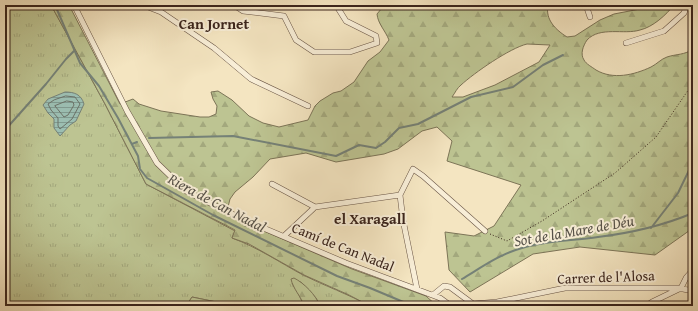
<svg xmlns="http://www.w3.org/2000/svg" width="698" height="311" font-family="'Gentium Book Plus',serif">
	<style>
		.grass { fill: url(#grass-tufts); stroke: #7c7457 }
		.forest { fill: url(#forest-firs); stroke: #7c7457; fill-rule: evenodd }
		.water { fill: url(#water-rules); stroke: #758177 }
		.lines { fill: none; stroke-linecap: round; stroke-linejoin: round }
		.shore { stroke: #6b7268; stroke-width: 1 }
		.stream { stroke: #758177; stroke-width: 2 }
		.minor-casing { stroke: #685445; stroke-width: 6 }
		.path { stroke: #3a241c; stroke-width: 1; stroke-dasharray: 1 2; stroke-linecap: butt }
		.minor { stroke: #f8eed7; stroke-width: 5 }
		.labels { text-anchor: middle; stroke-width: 4; stroke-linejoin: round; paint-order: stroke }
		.street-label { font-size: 14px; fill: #3a241c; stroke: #f8eed7 }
		.neighbourhood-label { font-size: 15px; font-weight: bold; fill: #3a241c; stroke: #f8eed7 }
		.water-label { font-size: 15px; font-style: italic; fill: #575249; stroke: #f8eed7 }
	</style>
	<defs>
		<pattern id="grass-tufts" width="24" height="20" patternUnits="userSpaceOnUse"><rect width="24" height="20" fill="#bdc492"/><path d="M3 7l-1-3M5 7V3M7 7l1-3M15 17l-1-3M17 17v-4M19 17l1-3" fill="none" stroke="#a3a87d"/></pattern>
		<pattern id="forest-firs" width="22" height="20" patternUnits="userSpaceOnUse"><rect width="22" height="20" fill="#bdc492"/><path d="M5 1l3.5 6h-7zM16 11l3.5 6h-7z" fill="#a3a87d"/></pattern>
		<pattern id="water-rules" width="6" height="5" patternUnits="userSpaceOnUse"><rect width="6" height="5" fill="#9cbfb3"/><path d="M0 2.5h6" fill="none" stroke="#809b91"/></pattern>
	</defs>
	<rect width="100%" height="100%" fill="#f4e5c1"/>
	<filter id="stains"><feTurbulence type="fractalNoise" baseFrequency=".005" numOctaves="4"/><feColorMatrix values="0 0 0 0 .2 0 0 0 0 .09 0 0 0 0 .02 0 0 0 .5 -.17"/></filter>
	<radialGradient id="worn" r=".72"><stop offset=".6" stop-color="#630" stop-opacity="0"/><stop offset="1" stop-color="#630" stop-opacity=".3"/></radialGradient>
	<!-- grass -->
	<path class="grass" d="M5,5H51L105,104L146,184L235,231L232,238C257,247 279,262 303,275C325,286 348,294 370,306H320L316,298L301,282L292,283L300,297L304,306H236L192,297L186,306H5Z"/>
	<!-- forest -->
	<path class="forest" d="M51,5H69L120,104L133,99L139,104L161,111L200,117H209L216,114L217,106L213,99L211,92L218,91L232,100L249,116L263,123L279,127L308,120L315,106L320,101L333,93L341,91L354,82L368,61L380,52L389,40C385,30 378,24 377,14L382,8L383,5H548C545,20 556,30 567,37L575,36L600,20L614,14L645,8L652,5H674C666,15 653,27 640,30C624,35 600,26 587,40C583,46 580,54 584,60C586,64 592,67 596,70C613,80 634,75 651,67C657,64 661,59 667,57C676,54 685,55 693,49V228L655,255L580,247L533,254L470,292L449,270L445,232L474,236L494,226L521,185L447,161L452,141L437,127L422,131L398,149L384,154L336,162L306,153L270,159L253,177L235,192L230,199L228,207L232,215L243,222L352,269L426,296L437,306H370L349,295L304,275L249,244L232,238L235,230L146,184L105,104ZM527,44L550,45L539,62L495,85L463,97H452C455,93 457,88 461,85C474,73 510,48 527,44Z
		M294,278C304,283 316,295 320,306H304C301,296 293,289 291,279Z
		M192,297L236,306H186Z"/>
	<!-- water -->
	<path class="water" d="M65,92C74,92 81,94 84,104L76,121L70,125L60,136L54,128V119L48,113L43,105L48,99Z"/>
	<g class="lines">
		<!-- shore -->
		<path class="shore" d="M66,96L75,97L80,104L72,119L60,129L58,126V118L51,110L48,104L54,100Z
			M67,101L73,102L74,105L68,115L64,117L55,106Z"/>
		<!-- stream -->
		<path class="stream" d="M55,5L80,63L99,86L118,118L138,156L140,169L147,178L213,215L337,276L370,288L413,306
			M5,130L46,84L66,59L74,51
			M149,138L233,136L336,156L359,145L376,148L385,142L399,128L418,124L471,97L513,87L543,65L563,55
			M132,144L137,142
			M651,228L678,193L693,162
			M462,279C482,267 500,254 522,248C547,240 573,241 598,237C631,233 662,226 693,213
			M427,306V305"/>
		<defs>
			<path id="minor" d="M74,5L127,111L157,163L186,191L240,218L346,263L440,298L451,306
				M143,5L161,12L214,48L251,79L308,106
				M234,5L243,11L284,16L296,40L314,52H350L377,43L376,36L346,21L336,5
				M586,5L590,17
				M626,43L664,31L684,13L687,5
				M272,184L315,207
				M284,236L315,207L400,195
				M417,289L403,220L400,195L413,169L423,176L485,231
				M433,295L444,286L450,287L473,304L497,302L565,288H678L693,291
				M646,306L652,302L681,288L686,278L693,270"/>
		</defs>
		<!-- minor casing -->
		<use href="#minor" class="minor-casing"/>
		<!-- path -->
		<path class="path" d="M490,234L507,241L542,221L615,173L656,137L689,89L693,87"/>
		<!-- minor -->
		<use href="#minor" class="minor"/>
	</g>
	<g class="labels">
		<!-- street labels -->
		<g class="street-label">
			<text transform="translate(343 247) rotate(22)" y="5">Camí de Can Nadal</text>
			<text transform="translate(606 277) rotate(-2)" y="5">Carrer de l'Alosa</text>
		</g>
		<!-- neighbourhood labels -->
		<g class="neighbourhood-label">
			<text x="214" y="29">Can Jornet</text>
			<text x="370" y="224">el Xaragall</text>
		</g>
		<!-- water labels -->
		<g class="water-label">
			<text transform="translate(217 203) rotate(28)" y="5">Riera de Can Nadal</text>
			<text transform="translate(574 231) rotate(-10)" y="5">Sot de la Mare de Déu</text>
		</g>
	</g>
	<!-- margin -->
	<rect width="698" height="311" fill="none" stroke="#f4e5c1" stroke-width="20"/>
	<rect x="6" y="6" width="686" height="299" fill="none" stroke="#3a241c" stroke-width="2"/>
	<rect x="10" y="10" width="678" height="291" fill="none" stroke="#3a241c"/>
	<rect width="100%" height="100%" filter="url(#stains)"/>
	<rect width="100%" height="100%" fill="url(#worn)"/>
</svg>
